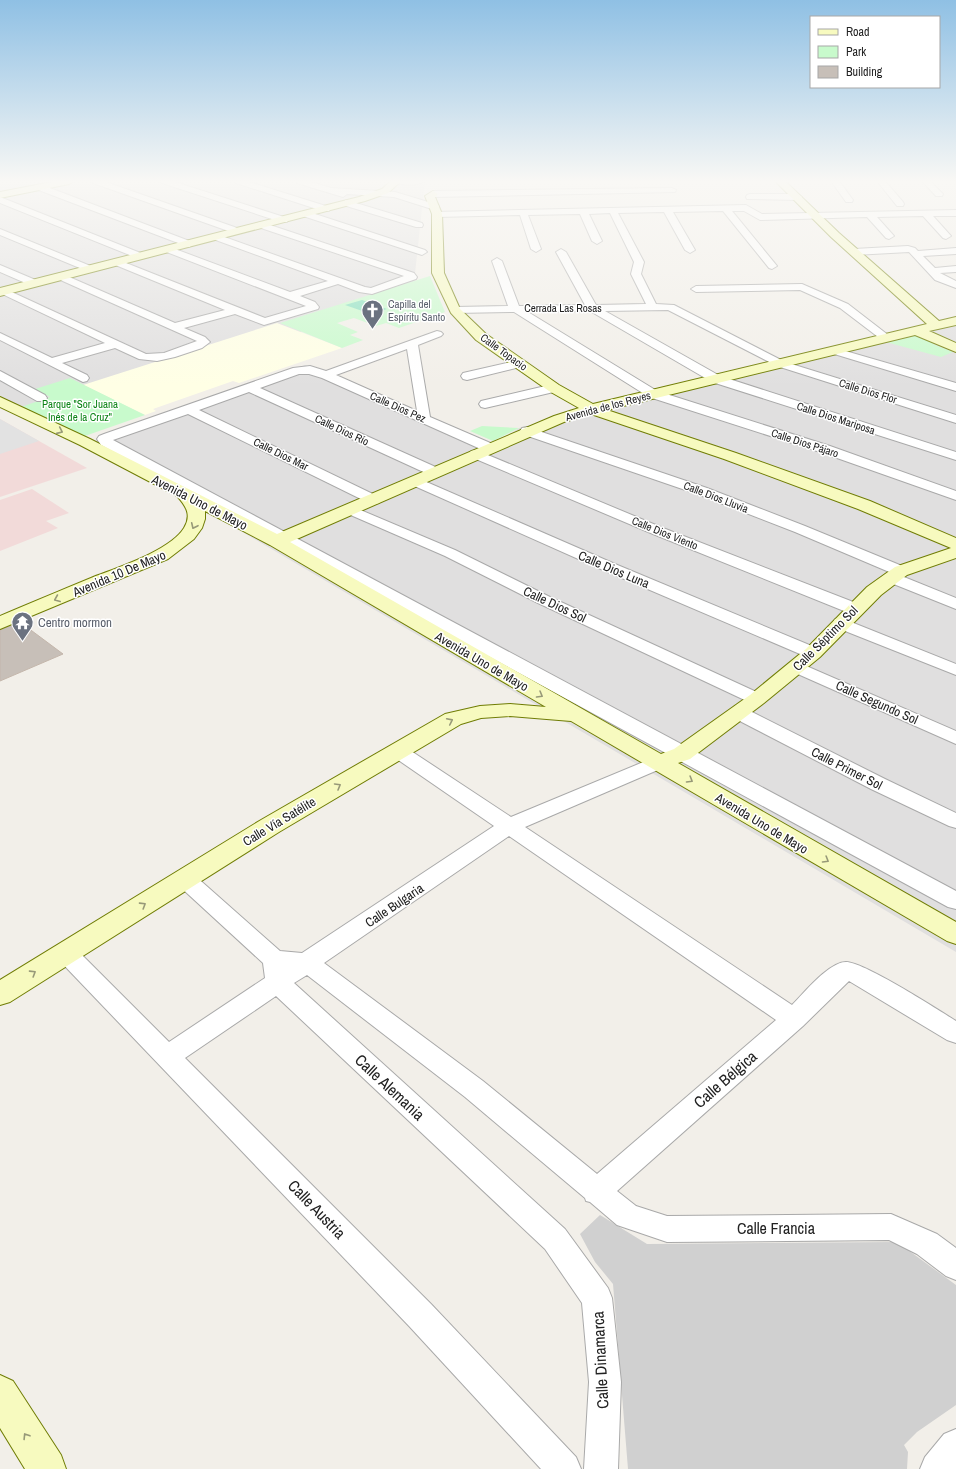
<svg xmlns="http://www.w3.org/2000/svg" width="956" height="1469" font-family="'Archivo Narrow',sans-serif">
	<style>
		.residential { fill: #e0dfdf }
		.commercial { fill: #f2dad9 }
		.education { fill: #ffffe5 }
		.religious { fill: #d0d0d0 }
		.park { fill: #c8facc }
		.pitch { fill: #88e0be }
		.parking { fill: #e2e2e2 }
		.building { fill: #c7bfb8; stroke: #c4b6ab }
		.lines { fill: none; stroke-linecap: round; stroke-linejoin: round }
		.street-casing { stroke: #a9a9a9; stroke-width: 2 }
		.secondary-casing { stroke: #707d05; stroke-width: 2 }
		.street { fill: #fff; fill-rule: evenodd }
		.secondary { fill: #f7fabf; fill-rule: evenodd }
		.oneway { stroke: #979978 }
		.labels { text-anchor: middle; stroke-width: 3; stroke-linejoin: round; paint-order: stroke }
		.far-worship-label { font-size: 11px; fill: #5b616d; stroke: #fff; text-anchor: start }
		.far-street-label { font-size: 11px; fill: #222; stroke: #fff }
		.far-park-label { font-size: 11px; fill: #0c8416; stroke: #fff }
		.street-label { font-size: 13px; fill: #222; stroke: #fff }
		.worship-label { font-size: 13px; fill: #5b616d; stroke: #fff; text-anchor: start }
		.near-street-label { font-size: 16px; fill: #222; stroke: #fff }
	</style>
	<rect width="100%" height="100%" fill="#f2efe9"/>
	<!-- residential -->
	<path class="residential" d="M0,181H425L413,292L43,423L0,399Z
		M956,324V952L105,451L85,441L104,440L305,365L492,445L519,428L591,409Z"/>
	<!-- commercial -->
	<path class="commercial" d="M0,419L39,441L87,468L0,497Z
		M32,489L69,513L46,521L58,528L0,551V500Z"/>
	<!-- education -->
	<path class="education" d="M277,323L342,348L239,383L233,381L153,409L156,411L145,415L83,385Z"/>
	<!-- religious -->
	<path class="religious" d="M600,1215L647,1244L897,1242L956,1285V1405L917,1432L904,1445L908,1452L907,1469H628L613,1284L595,1262L580,1234Z"/>
	<!-- park -->
	<path class="park" d="M430,276L445,312L399,328L386,323L376,326L354,318L337,323L358,332L350,335L363,340L342,348L280,323Z
		M917,333L935,345L953,352L941,357L882,341Z
		M70,378L145,415L79,438L21,407L50,397L35,389Z
		M482,426L519,428L493,441L470,431Z"/>
	<!-- pitch -->
	<path class="pitch" d="M362,300L387,309L371,314L345,305Z"/>
	<!-- parking -->
	<path class="parking" d="M0,419L39,441L0,454Z"/>
	<!-- building -->
	<path class="building" d="M20,622L63,654L0,681V630Z"/>
	<g class="lines">
		<defs>
			<path id="street" d="M92,181H103L240,229L242,231L240,233H234L93,183Z
				M161,181H172L287,218L288,220L287,222H281L162,183Z
				M235,181H246L329,207L330,209L329,211H323L236,183Z
				M296,181H308L331,188L395,192L438,205L439,207L435,210L394,197L347,194L343,197L297,183Z
				M392,181H421L422,182C417,186 397,185 392,181Z
				M831,181H839L853,200L852,202H846Z
				M877,181H885L903,202L904,204L903,206H897Z
				M922,181H930L943,194L942,196H936Z
				M36,185H42L192,242L194,244L189,247L186,246L36,189L35,187Z
				M672,188L676,190L675,192L433,197L429,194L433,191Z
				M750,194H798L802,197L798,200L747,199L746,197L747,195Z
				M0,197L143,254L145,256L140,259L137,258L0,203Z
				M346,200L422,223L423,225L422,227H416L343,205L342,203Z
				M746,205L762,214L956,210V216H933L951,236L946,239L943,238L923,216L877,217L894,236L889,239L886,238L867,217L760,220L744,211H732L777,266L772,269L769,268L723,211L673,212L695,250L690,253L685,250L664,212L618,213L644,262L641,274L656,304L674,305L785,362L956,415V423L777,366L668,310L605,311L720,376L956,452V460L712,382L590,311L528,312L657,391L830,446L956,491V500L820,452L649,397L514,312L455,313L450,310L455,307L508,306L492,261L497,258L502,261L519,306L585,305L556,252L561,249L566,252L596,305L646,304L631,274L634,262L610,213L589,214L602,241L597,244L592,241L580,214L528,215L541,249L536,252L531,249L520,215L437,217L434,216L433,214L434,212Z
				M306,211L425,250L427,252L422,255L419,254L303,216L302,214L303,212Z
				M261,222L414,273L417,277L416,279L372,294L359,292L338,284L300,296L315,302L319,307L318,309L264,325L235,314L184,328L205,337L210,342L202,348L175,357L157,361L139,359L115,348L62,363L87,375L89,378L87,381L83,382L0,340V333L52,358L105,343L0,293V289L3,288L146,354L164,353L197,341L56,278L55,276L60,273L175,323L225,310L113,264L111,262L113,260L116,259L265,318L306,306L164,251L162,249L167,246L290,292L328,281L213,239L211,237L213,235L216,234L365,287L371,288L404,276L258,227L257,225L258,223Z
				M0,229L93,267L95,269L90,272L87,271L0,235Z
				M908,246L915,248L918,251L956,248V254L923,256L935,268L956,266V272L940,273L956,281V288L935,280L909,252L854,255L849,252L854,249Z
				M0,265L38,281L39,283L34,286L30,285L0,272Z
				M802,284L848,304L892,338L890,340H882L840,308L800,290L696,292L691,289L696,286Z
				M437,331L441,332L443,334L441,336L418,345L430,417L495,445L497,448L495,451H485L322,378L309,374H299L260,388L440,469L442,472L440,475L435,476L430,475L249,392L199,410L379,497L381,500L379,503L374,504L369,503L188,414L113,440L956,891V909L948,907L101,445L97,439L99,436L104,434L293,368L310,366L326,371ZM407,349L417,411L336,375Z
				M835,348L956,383V391L831,353L829,351L831,349Z
				M520,360L524,362L526,364L524,366L467,380L463,379L461,376L463,373Z
				M0,371L45,395L47,398L45,401H37L0,380Z
				M554,384L558,385L560,388L558,391L485,408L481,407L479,404L481,401Z
				M527,427L707,488L805,526L907,568L909,571L907,574L899,575L956,598V609L886,581L884,578L886,575L894,574L795,532L697,494L522,434L520,431L522,428Z
				M476,450L663,528L861,605L863,609L861,613L855,614L849,613L653,534L471,457L469,454L471,451Z
				M415,477L615,564L819,649L822,653L819,657L813,658L807,657L603,570L410,484L408,481L410,478Z
				M351,506L455,550L550,597L763,695L766,699L763,703L757,704L751,703L538,603L445,556L346,513L344,510L346,507Z
				M841,618L956,664V675L835,627L833,623L835,619Z
				M797,662L956,731V744L791,671L788,667L791,663Z
				M739,707L746,709L885,779L956,813V828L949,826L871,789L732,717L730,713L732,709Z
				M398,745L405,747L511,817L653,758L660,756L667,758L670,762L667,766L525,827L792,1005C804,993 829,962 846,962C864,962 937,1009 956,1021V1043L947,1040L849,981L803,1026L617,1191L636,1206L667,1216L891,1214L937,1234L956,1248V1280L946,1276L917,1254L889,1240L667,1242L617,1225L590,1202L586,1201L585,1198L465,1097L307,975L294,983L565,1229L608,1288L612,1298L621,1382L618,1469H584L589,1382L582,1303L545,1249L276,996L185,1058L431,1304L576,1457L581,1469H541L409,1326L58,959L54,953L58,947L66,944L74,947L169,1042L265,978L263,963L177,884L174,879L177,874L185,871L193,874L280,951L302,953L494,826L391,755L388,751L391,747ZM509,836L776,1020L597,1174L483,1081L324,963Z
				M956,1429V1469H920L925,1457L944,1434Z"/>
			<path id="secondary" d="M57,181H74L69,184L0,198V192Z
				M391,181H401L388,193L365,201L0,296V288L359,197L382,189Z
				M775,181H785L839,233L939,321L956,317V325L929,331L956,343V352L915,335L607,410L736,453L870,501L956,538V558L907,575L881,595L820,657L764,703L690,759L678,763L956,922V944L947,941L571,721L510,716L481,718L461,724L279,832L10,1002L0,1005V980L261,820L445,714L480,706L510,704L546,707L270,545L205,511V519L202,528L194,539L168,559L0,629V616C30,603 60,591 91,578C116,568 170,551 184,528C192,515 186,506 177,496L80,445L0,407V397L90,439L277,534L554,416L579,408L549,391L476,340L451,313L432,273V214L425,196L433,191L438,194L435,197L442,214L444,273L460,309L486,334L559,385L593,404L927,324L831,237ZM591,414L724,459L858,509L951,548L895,567L867,587L806,649L750,695L674,749L661,754L290,542L564,422Z
				M0,1375L13,1381L61,1455L66,1469H25L0,1428Z"/>
		</defs>
		<!-- street casing -->
		<use href="#street" class="street-casing"/>
		<!-- secondary casing -->
		<use href="#secondary" class="secondary-casing"/>
		<!-- street -->
		<use href="#street" class="street"/>
		<!-- secondary -->
		<use href="#secondary" class="secondary"/>
	</g>
	<!-- one-way arrows -->
	<defs><path id="oneway-chevron" d="M-2-3.5L2.5 0L-2 3.5" fill="none" stroke-width="1.6" stroke-linecap="round" stroke-linejoin="round"/></defs>
	<g class="oneway">
		<use href="#oneway-chevron" transform="translate(60 431) rotate(24)"/>
		<use href="#oneway-chevron" transform="translate(194 526) rotate(115)"/>
		<use href="#oneway-chevron" transform="translate(57 599) rotate(157)"/>
		<use href="#oneway-chevron" transform="translate(540 695) rotate(30)"/>
		<use href="#oneway-chevron" transform="translate(450 721) rotate(-26)"/>
		<use href="#oneway-chevron" transform="translate(690 780) rotate(31)"/>
		<use href="#oneway-chevron" transform="translate(338 786) rotate(-30)"/>
		<use href="#oneway-chevron" transform="translate(826 860) rotate(31)"/>
		<use href="#oneway-chevron" transform="translate(143 905) rotate(-32)"/>
		<use href="#oneway-chevron" transform="translate(33 973) rotate(-32)"/>
		<use href="#oneway-chevron" transform="translate(26 1436) rotate(-122)"/>
	</g>
	<!-- sky -->
	<linearGradient id="sky" x2="0" y2="1"><stop stop-color="#8fc0e4"/><stop offset="0.47" stop-color="#f9f8f5"/><stop offset="1" stop-color="#f9f8f5" stop-opacity="0"/></linearGradient>
	<rect width="956" height="386" fill="url(#sky)"/>
	<!-- icons -->
	<defs>
		<symbol id="church-pin" viewBox="-11 -11 22 30"><path d="M0 17L-7.5 6A9.5 9.5 0 1 1 7.5 6Z" fill="#6b7280" stroke="#fff"/><path d="M-1.2-6h2.4v3.5h3.3v2.4h-3.3V6h-2.4V-.1h-3.3v-2.4h3.3Z" fill="#fff"/></symbol>
		<symbol id="temple-pin" viewBox="-11 -11 22 30"><path d="M0 17L-7.5 6A9.5 9.5 0 1 1 7.5 6Z" fill="#6b7280" stroke="#fff"/><path d="M0-6L5-2H3V0L6.5 2.5H4V6H1.5V3h-3V6H-4V2.5H-6.5L-3 0V-2H-5Z" fill="#fff"/></symbol>
	</defs>
	<g fill-rule="evenodd">
		<use href="#church-pin" x="360" y="298" width="25" height="34"/>
		<use href="#temple-pin" x="10" y="610" width="25" height="34"/>
	</g>
	<g class="labels">
		<!-- far-worship labels -->
		<g class="far-worship-label">
			<text x="388" y="308">Capilla del<tspan x="388" dy="13">Espíritu Santo</tspan></text>
		</g>
		<!-- far-street labels -->
		<g class="far-street-label">
			<text x="563" y="312">Cerrada Las Rosas</text>
			<text transform="translate(504 352) rotate(36)" y="4">Calle Topacio</text>
			<text transform="translate(868 391) rotate(17)" y="4">Calle Dios Flor</text>
			<text transform="translate(608 406) rotate(-15)" y="4">Avenida de los Reyes</text>
			<text transform="translate(398 407) rotate(24)" y="4">Calle Dios Pez</text>
			<text transform="translate(836 418) rotate(18)" y="4">Calle Dios Mariposa</text>
			<text transform="translate(342 430) rotate(25)" y="4">Calle Dios Río</text>
			<text transform="translate(805 443) rotate(18)" y="4">Calle Dios Pájaro</text>
			<text transform="translate(281 454) rotate(26)" y="4">Calle Dios Mar</text>
			<text transform="translate(716 497) rotate(21)" y="4">Calle Dios Lluvia</text>
			<text transform="translate(665 533) rotate(22)" y="4">Calle Dios Viento</text>
		</g>
		<!-- far-park labels -->
		<g class="far-park-label">
			<text x="80" y="408">Parque "Sor Juana<tspan x="80" dy="13">Inés de la Cruz"</tspan></text>
		</g>
		<!-- street labels -->
		<g class="street-label">
			<text transform="translate(200 502) rotate(27)" y="5">Avenida Uno de Mayo</text>
			<text transform="translate(614 569) rotate(23)" y="5">Calle Dios Luna</text>
			<text transform="translate(119 573) rotate(-23)" y="5">Avenida 10 De Mayo</text>
			<text transform="translate(555 604) rotate(25)" y="5">Calle Dios Sol</text>
			<text transform="translate(825 638) rotate(-45)" y="5">Calle Séptimo Sol</text>
			<text transform="translate(482 661) rotate(30)" y="5">Avenida Uno de Mayo</text>
			<text transform="translate(877 702) rotate(24)" y="5">Calle Segundo Sol</text>
			<text transform="translate(847 768) rotate(27)" y="5">Calle Primer Sol</text>
			<text transform="translate(279 821) rotate(-31)" y="5">Calle Vía Satélite</text>
			<text transform="translate(762 823) rotate(31)" y="5">Avenida Uno de Mayo</text>
			<text transform="translate(394 905) rotate(-34)" y="5">Calle Bulgaria</text>
		</g>
		<!-- worship labels -->
		<g class="worship-label">
			<text x="38" y="627">Centro mormon</text>
		</g>
		<!-- near-street labels -->
		<g class="near-street-label">
			<text transform="translate(725 1079) rotate(-41)" y="6">Calle Bélgica</text>
			<text transform="translate(390 1087) rotate(43)" y="6">Calle Alemania</text>
			<text transform="translate(317 1209) rotate(46)" y="6">Calle Austria</text>
			<text x="776" y="1234">Calle Francia</text>
			<text transform="translate(600 1360) rotate(-93)" y="6">Calle Dinamarca</text>
		</g>
	</g>
	<!-- legend -->
	<rect x="810" y="16" width="130" height="72" fill="#ffffff" stroke="#a7a7a7"/>
	<rect x="818" y="29" width="20" height="6" fill="#f7fabf" stroke="#a7a7a7"/>
	<text x="846" y="36" font-size="12" fill="#222222">Road</text>
	<rect x="818" y="46" width="20" height="12" fill="#c8facc" stroke="#a7a7a7"/>
	<text x="846" y="56" font-size="12" fill="#222222">Park</text>
	<rect x="818" y="66" width="20" height="12" fill="#c7bfb8" stroke="#a7a7a7"/>
	<text x="846" y="76" font-size="12" fill="#222222">Building</text>
</svg>
